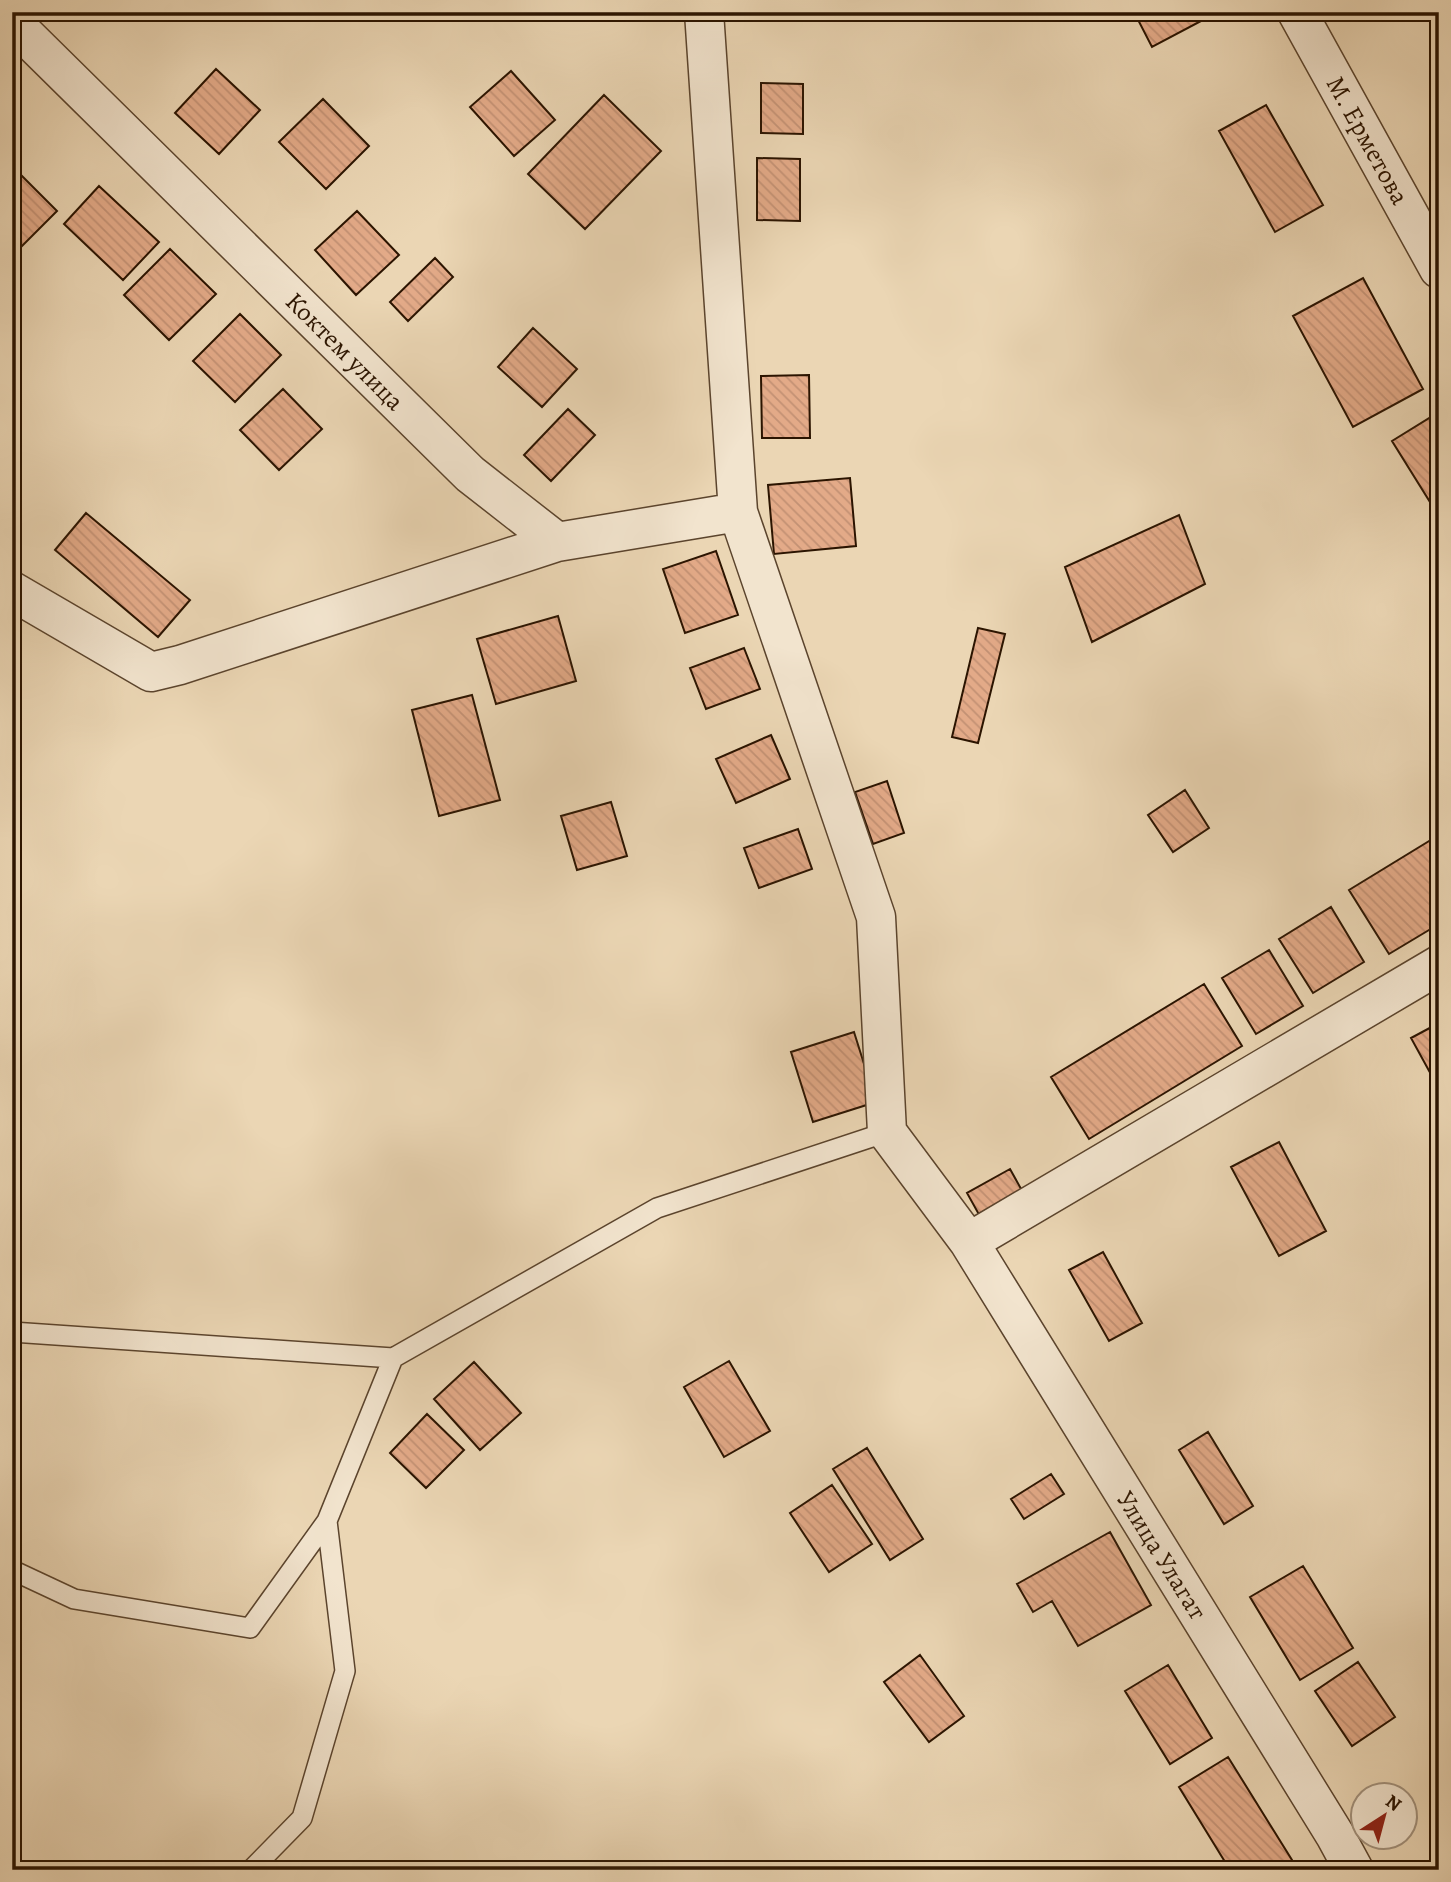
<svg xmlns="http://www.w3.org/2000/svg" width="1451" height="1882" font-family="Alegreya,serif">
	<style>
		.building { fill: url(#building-back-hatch); stroke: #2b1400; stroke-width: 2 }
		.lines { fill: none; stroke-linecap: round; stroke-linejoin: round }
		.lane-casing { stroke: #5b442d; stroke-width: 22 }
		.street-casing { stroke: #5b442d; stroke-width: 41 }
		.lane { stroke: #f2e4ce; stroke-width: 19 }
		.street { stroke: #f2e4ce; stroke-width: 38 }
		.labels { text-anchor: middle; stroke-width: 5; stroke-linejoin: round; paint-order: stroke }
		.street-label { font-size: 26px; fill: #2b1400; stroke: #f2e4ce }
	</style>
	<defs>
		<pattern id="building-back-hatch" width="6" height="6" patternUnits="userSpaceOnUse" patternTransform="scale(1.75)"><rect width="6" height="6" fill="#e3aa88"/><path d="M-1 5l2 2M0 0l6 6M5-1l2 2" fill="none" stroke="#c39174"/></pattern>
	</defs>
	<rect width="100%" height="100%" fill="#ebd6b4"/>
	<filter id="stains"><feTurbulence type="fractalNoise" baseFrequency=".00286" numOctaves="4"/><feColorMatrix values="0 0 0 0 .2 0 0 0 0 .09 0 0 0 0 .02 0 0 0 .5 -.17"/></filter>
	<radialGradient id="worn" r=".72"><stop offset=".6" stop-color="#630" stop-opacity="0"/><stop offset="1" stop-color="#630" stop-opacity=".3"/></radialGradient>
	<!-- building -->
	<path class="building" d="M771,12H820L771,15Z
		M1134,12H1218L1152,47Z
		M216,69L260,110L219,154L175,113Z
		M511,71L555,120L514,156L470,107Z
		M761,83L803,84V134L761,133Z
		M604,95L661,151L585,229L528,174Z
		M323,99L369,146L326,189L279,142Z
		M1266,105L1323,205L1275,232L1219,131Z
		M757,158L800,159V221L757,220Z
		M12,166L57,211L12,256Z
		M99,186L159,242L123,280L64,224Z
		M357,211L399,255L356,295L315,250Z
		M170,249L216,294L169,340L124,295Z
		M435,258L453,277L408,321L390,302Z
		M1363,278L1423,389L1353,427L1293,316Z
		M240,314L281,355L235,402L193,361Z
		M533,328L577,369L542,407L498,367Z
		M809,375L810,438H762L761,376Z
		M283,389L322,429L279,470L240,430Z
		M568,409L595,435L551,481L524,455Z
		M1431,417L1439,430V496L1430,502L1392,441Z
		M850,478L856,546L774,554L768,485Z
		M86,513L190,600L158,637L55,550Z
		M1179,515L1205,584L1092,642L1065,567Z
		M716,551L738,615L685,633L663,569Z
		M558,616L576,681L496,704L477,639Z
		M978,628L1005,634L978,743L952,737Z
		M744,648L760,689L706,709L690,668Z
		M472,695L500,800L439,816L412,710Z
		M771,735L790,779L736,803L716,759Z
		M887,781L904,833L873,844L855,792Z
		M1185,790L1209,828L1173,852L1148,815Z
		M611,802L627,856L577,870L561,816Z
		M798,829L812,869L759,888L744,848Z
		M1439,835V924L1389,954L1349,890Z
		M1331,907L1364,962L1313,993L1279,939Z
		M1269,950L1303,1006L1256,1034L1222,978Z
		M1204,984L1242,1046L1089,1139L1051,1077Z
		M1439,1023V1089L1411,1038Z
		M854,1032L876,1102L813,1122L791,1052Z
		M1279,1142L1326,1231L1279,1256L1231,1167Z
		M1010,1169L1025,1196L982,1220L967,1193Z
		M1103,1252L1142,1323L1109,1341L1069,1270Z
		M729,1361L770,1431L724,1457L684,1387Z
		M474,1362L521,1413L480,1450L434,1399Z
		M427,1414L464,1450L426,1488L390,1453Z
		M1208,1432L1253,1506L1224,1524L1179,1450Z
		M867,1448L923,1539L890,1560L833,1469Z
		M1051,1474L1064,1494L1024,1519L1011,1499Z
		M832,1485L872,1544L829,1572L790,1513Z
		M1110,1532L1151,1605L1078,1646L1052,1601L1033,1612L1017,1584Z
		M1303,1566L1353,1648L1300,1680L1250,1597Z
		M920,1655L964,1716L929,1742L884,1682Z
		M1358,1662L1395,1717L1352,1746L1315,1691Z
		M1168,1665L1212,1738L1170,1764L1125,1691Z
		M1228,1757L1292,1860L1277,1870H1230L1179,1787Z"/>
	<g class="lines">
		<defs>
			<path id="lane" d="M12,1332L393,1358
				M12,1570L74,1599L250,1628L327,1521
				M251,1870L302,1818L345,1671L327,1521L393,1358L657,1208L887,1132"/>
			<path id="street" d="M704,12L738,512L876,917L887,1132L969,1242L1335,1835L1354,1870
				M1297,12L1439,269
				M12,22L470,474L557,542L738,512
				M12,591L151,672L180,665L557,542
				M969,1242L1439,965"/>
		</defs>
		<!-- lane casing -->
		<use href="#lane" class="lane-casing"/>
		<!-- street casing -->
		<use href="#street" class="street-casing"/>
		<!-- lane -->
		<use href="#lane" class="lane"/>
		<!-- street -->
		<use href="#street" class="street"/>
	</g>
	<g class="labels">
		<!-- street labels -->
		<g class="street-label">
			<text transform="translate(1368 140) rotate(61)" y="9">М. Ерметова</text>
			<text transform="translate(345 351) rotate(45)" y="9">Коктем улица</text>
			<text transform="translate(1162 1555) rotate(58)" y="9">Улица Улагат</text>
		</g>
	</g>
	<!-- margin -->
	<rect width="1451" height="1882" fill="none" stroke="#ebd6b4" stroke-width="42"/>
	<rect x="14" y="14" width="1423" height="1854" fill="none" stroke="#2b1400" stroke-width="3.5"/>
	<rect x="21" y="21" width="1409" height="1840" fill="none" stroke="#2b1400" stroke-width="2"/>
	<!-- north arrow -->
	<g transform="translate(1384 1816) rotate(36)"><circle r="33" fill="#f2e4ce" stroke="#a2917c" stroke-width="2"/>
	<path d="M0-5L12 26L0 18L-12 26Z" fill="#8f2418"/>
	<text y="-10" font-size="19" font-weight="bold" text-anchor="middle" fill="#2b1400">N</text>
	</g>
	<rect width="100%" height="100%" filter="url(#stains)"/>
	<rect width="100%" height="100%" fill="url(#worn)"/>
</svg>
